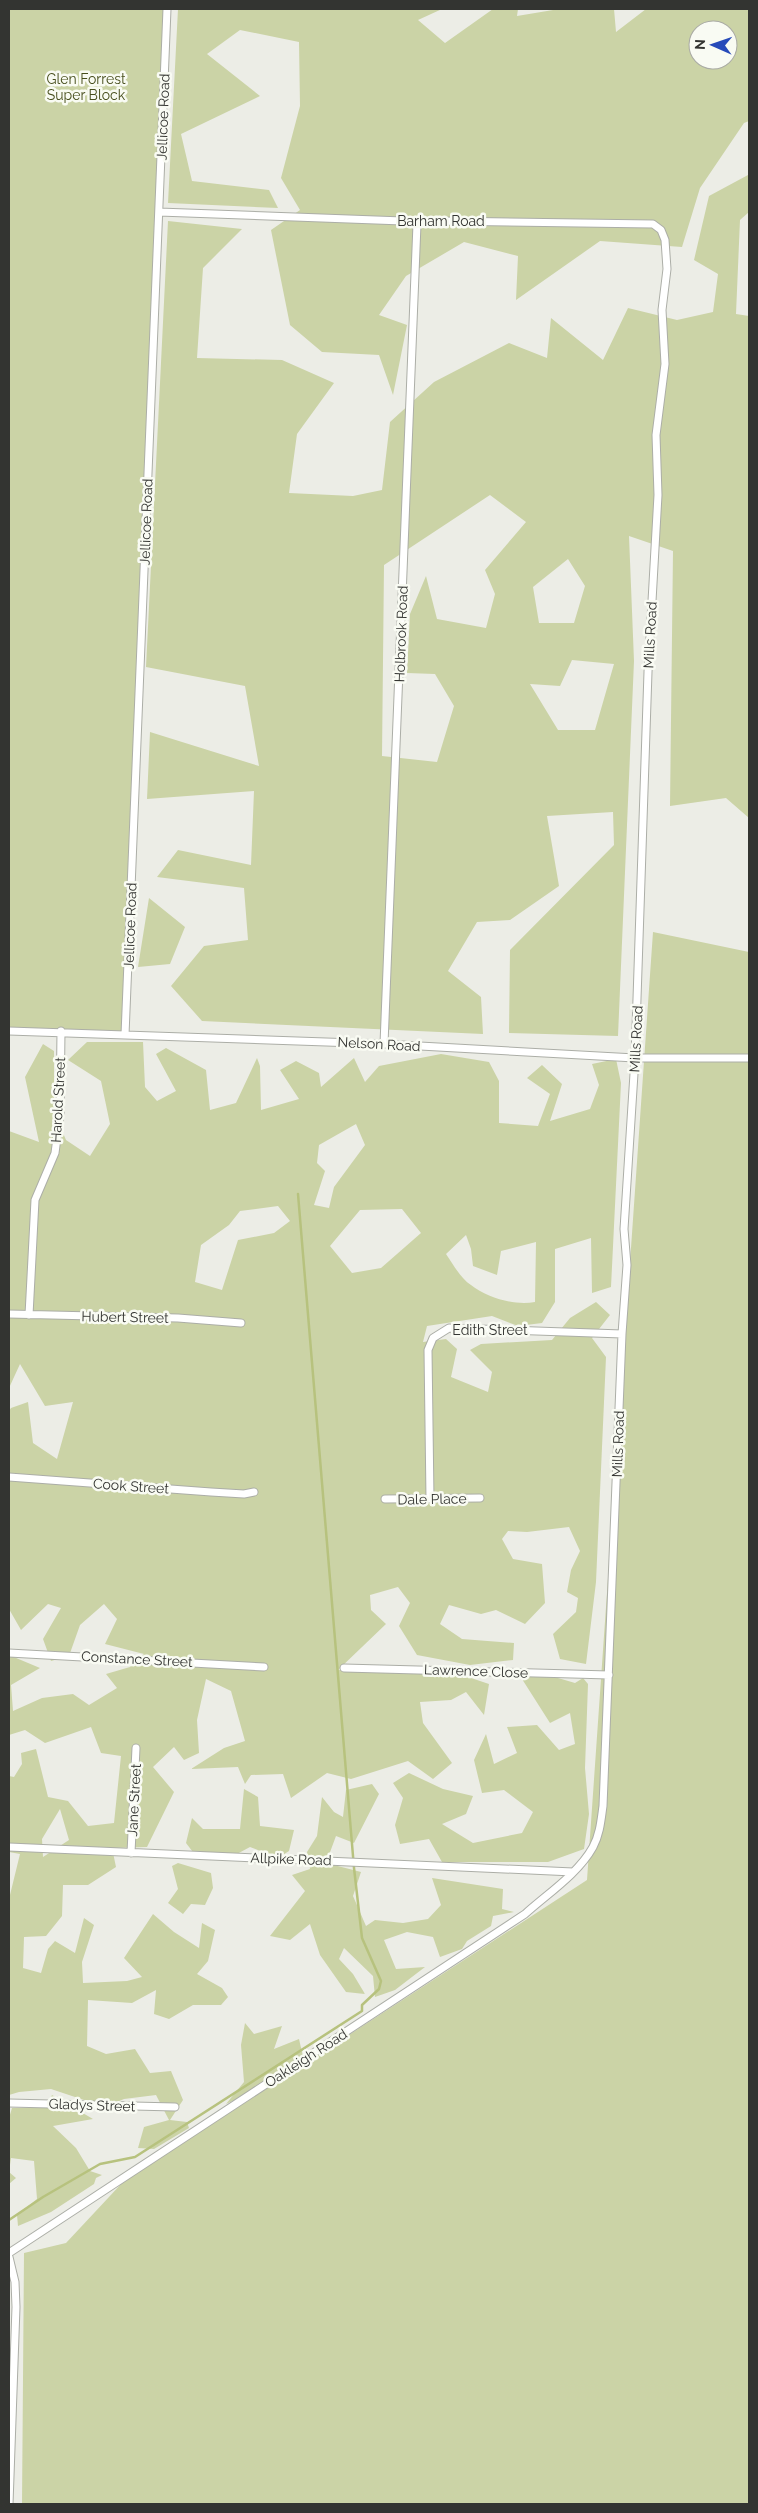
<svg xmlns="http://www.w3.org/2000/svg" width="758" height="2513" font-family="Raleway,sans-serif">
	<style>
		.green { fill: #cbd3a6; fill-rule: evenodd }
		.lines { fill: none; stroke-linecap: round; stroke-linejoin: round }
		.stream { stroke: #b7c27e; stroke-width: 2.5 }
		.street-casing { stroke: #acaea7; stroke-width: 9 }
		.street { stroke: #fff; stroke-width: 7 }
		.labels { text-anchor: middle; stroke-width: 5; stroke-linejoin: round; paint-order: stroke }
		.park-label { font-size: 14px; fill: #474e1c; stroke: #f9fbf3 }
		.street-label { font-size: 14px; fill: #333431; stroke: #f9fbf3 }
	</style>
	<rect width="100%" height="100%" fill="#ecede6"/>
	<!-- green -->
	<path class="green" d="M9,9H167L125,1035L9,1029Z
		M178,9H442L418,20L445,43L493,9H518L517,16L559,9H614L616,32L646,9H749V121L744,123L700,188L682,247L600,241L516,300L518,256L464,242L406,276L379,315L407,325L393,395L379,355L322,352L290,325L271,230L300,210L281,178L300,106L299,42L240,30L207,54L260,96L181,134L192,181L269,190L278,208L168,203ZM698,30H728V60H698Z
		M748,175L749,212L740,220L736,314L749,316V818L726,798L670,806L673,551L629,536L634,661L618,1036L509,1033L510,950L614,845L613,812L547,816L559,886L510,920L477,922L448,971L481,997L483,1034L202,1021L171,986L204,946L248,940L244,888L157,877L178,850L251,865L254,791L147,799L150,732L259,766L245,686L146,667L168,221L242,229L203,268L197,358L282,360L334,383L297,434L289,493L353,496L382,490L390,422L434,382L509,343L547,358L551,318L603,360L628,308L677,320L713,312L718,274L694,260L709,196ZM490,495L526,522L485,570L495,594L486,628L437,619L426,576L410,614L407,673L435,674L454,706L437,762L382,756L384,565ZM568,559L585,586L574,623H539L533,587ZM572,660L614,664L595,730H558L530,684L560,686Z
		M149,898L185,927L170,964L138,967Z
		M653,932L749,952V2504H22L24,2253L66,2243L123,2182L587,1880Z
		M87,1042H143L145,1087L157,1101L176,1091L156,1054L166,1048L206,1070L210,1110L236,1103L257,1058L260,1066L261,1110L299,1099L280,1070L296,1061L319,1073L321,1087L354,1058L365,1082L379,1066L441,1054L489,1062L499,1081V1123L538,1126L550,1094L527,1078L542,1065L562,1084L550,1121L590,1109L599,1085L592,1064L616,1059L621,1083L611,1287L592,1293L591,1238L555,1249V1302L542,1323L518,1326L492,1316L427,1326L423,1342L446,1339L457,1349L451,1377L488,1392L492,1372L470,1350L481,1344L552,1340L570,1318L596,1302L610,1315L592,1338L606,1357L596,1582L586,1664L560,1659L553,1634L576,1612L578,1598L567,1592L571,1570L580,1551L569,1527L527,1532L508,1531L502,1539L513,1559L542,1564L545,1603L525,1624L496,1610L481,1614L449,1605L440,1624L462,1639L514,1643L513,1660L470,1665L417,1655L399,1626L410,1603L398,1587L370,1595L371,1610L386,1624L338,1670L399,1672L447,1670L489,1684L484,1715L466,1692L451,1700L420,1702L423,1723L452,1763L433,1779L408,1761L351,1779L327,1773L291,1798L283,1774L251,1775L245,1784L238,1767L191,1769L224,1748L245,1741L231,1691L206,1679L197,1720L199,1753L184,1760L174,1747L153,1767L174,1792L147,1847L112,1848L116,1867L88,1885H63L62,1916L46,1936L24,1937L23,1968L41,1973L48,1949L55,1941L75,1953L84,1918L94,1925L82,1962L83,1983L127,1981L142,1977L124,1958L153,1914L174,1932L199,1948L202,1923L215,1930L208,1961L197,1974L222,1988L228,1997L221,2005H193L169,2019L154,2014L156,1990L132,2003L88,2000L87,2046L106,2054L135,2049L150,2073L171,2071L183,2100L170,2120L187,2122L189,2128L154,2149L138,2148L144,2127L169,2120L156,2095L124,2099L105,2107L51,2089L19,2092L9,2095V1899L20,1854L9,1852V1776L14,1777L22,1764L21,1753L36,1749L48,1797L68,1801L88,1826L114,1823L121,1756L101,1753L91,1727L45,1743L25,1730L9,1735V1655L40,1668L11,1685L13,1711L42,1698L73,1694L89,1705L117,1688L106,1674L130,1667L144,1654L105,1644L117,1619L104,1604L80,1625L69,1656L51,1661L43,1639L61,1608L48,1604L21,1630L9,1609V1411L11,1408L28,1402L33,1443L57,1459L73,1402L45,1406L20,1364L9,1388V1131L39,1142L25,1077L43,1044L54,1051V1112L66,1140L90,1156L110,1124L101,1081L68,1060ZM356,1124L365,1145L334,1187L329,1208L314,1205L325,1171L317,1163L319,1145ZM278,1206L290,1221L274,1233L238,1240L222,1290L195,1282L201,1245L229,1225L240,1211ZM402,1209L421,1233L381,1268L352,1273L330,1246L360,1210ZM466,1235L471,1249L473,1266L497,1275L501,1251L536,1242L535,1302C515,1306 488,1298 471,1285C461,1279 453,1264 446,1254ZM60,1809L69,1840L43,1857L42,1839Z
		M541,1673L575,1683L583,1678L588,1684L585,1768L589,1814L584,1849L548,1862H442L429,1839L400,1844L395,1825L403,1798L393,1783L409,1773L443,1789L473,1796L466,1814L442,1824L473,1843L522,1833L533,1812L504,1790L482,1793L474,1760L486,1734L494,1764L517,1753L507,1727L537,1725L559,1750L575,1744L570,1713L550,1723L522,1679Z
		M372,1784L379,1794L354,1843L336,1836L326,1863L361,1872L353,1896L366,1926L375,1920L403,1923L428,1919L441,1905L432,1878L503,1889L502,1909L514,1912L493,1916L491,1926L467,1941L462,1949L440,1957L433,1937L407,1932L384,1940L396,1969L425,1967L395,1990L375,1997L373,1976L344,1948L339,1959L353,1974L365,1994L346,1992L320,1955L310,1924L290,1940L270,1936L305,1891L292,1875L310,1869L307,1852L317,1836L322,1797L334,1812L343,1817L346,1790Z
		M244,1789L258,1797L260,1826L294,1830L289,1851L278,1858L250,1847L235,1855L199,1860L186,1843L192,1818L203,1829H240Z
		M178,1863L211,1873L213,1888L205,1905L191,1904L183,1914L168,1903L178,1889L172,1866Z
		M245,2023L254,2034L282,2026L274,2049L299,2039L304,2061L246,2095L226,2104L244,2082L241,2045Z
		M52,2095L93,2119L53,2126L76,2148L90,2171L102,2175L96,2178L94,2184L51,2212L18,2226L17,2215L37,2199L34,2161L11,2158L9,2172L16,2178L9,2184V2118L12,2108H46Z"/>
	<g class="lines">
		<!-- stream -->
		<path class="stream" d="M9,2220L43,2197L100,2164L135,2157L362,2011V2005L379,1989L381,1981L362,1938L354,1868L298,1194"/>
		<defs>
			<path id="street" d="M9,1031L384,1044L635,1058H749
				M125,1035L167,9
				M384,1044L417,224
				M9,1314L178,1318L241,1323
				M29,1315L35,1200L55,1153L60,1115L61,1031
				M9,1477L211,1492L244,1494L254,1492
				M385,1499L480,1498
				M430,1499L428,1350L433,1338L449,1328L622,1334
				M9,1653L264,1667
				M344,1668L609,1675
				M9,1847L573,1872
				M131,1853L136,1748
				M9,2103L175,2107
				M9,2253L525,1914C547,1894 578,1874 593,1847C600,1834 601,1820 603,1806L622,1334L627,1265L624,1229L635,1058L648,672L658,495L656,435L665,364L662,310L667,269L665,240L661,230L653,224L440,221L417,224L403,221L159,212
				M9,2257L15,2282L16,2307L9,2504"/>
		</defs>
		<!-- street casing -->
		<use href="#street" class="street-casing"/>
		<!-- street -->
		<use href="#street" class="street"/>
	</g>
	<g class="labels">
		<!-- park labels -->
		<g class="park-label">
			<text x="86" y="84">Glen Forrest<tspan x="86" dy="16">Super Block</tspan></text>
		</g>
		<!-- street labels -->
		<g class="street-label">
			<text transform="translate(163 117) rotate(-88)" y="5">Jellicoe Road</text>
			<text x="441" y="226">Barham Road</text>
			<text transform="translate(146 522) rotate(-88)" y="5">Jellicoe Road</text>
			<text transform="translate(401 634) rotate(-88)" y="5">Holbrook Road</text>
			<text transform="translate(650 635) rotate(-87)" y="5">Mills Road</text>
			<text transform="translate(130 926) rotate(-88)" y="5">Jellicoe Road</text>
			<text transform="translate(636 1039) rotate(-87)" y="5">Mills Road</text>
			<text transform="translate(379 1044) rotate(3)" y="5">Nelson Road</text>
			<text transform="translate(58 1100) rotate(-87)" y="5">Harold Street</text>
			<text transform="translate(125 1317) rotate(1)" y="5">Hubert Street</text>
			<text x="490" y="1335">Edith Street</text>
			<text transform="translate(618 1444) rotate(-88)" y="5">Mills Road</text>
			<text transform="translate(131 1486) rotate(4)" y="5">Cook Street</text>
			<text transform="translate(432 1499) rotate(-1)" y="5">Dale Place</text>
			<text transform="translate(137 1659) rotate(3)" y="5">Constance Street</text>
			<text transform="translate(476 1671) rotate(2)" y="5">Lawrence Close</text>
			<text transform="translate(134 1800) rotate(-87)" y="5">Jane Street</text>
			<text transform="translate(291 1859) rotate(2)" y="5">Allpike Road</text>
			<text transform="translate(306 2058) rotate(-33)" y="5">Oakleigh Road</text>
			<text transform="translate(92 2105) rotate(2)" y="5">Gladys Street</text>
		</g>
	</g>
	<!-- border -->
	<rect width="758" height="2513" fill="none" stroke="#333431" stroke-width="20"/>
	<!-- north arrow -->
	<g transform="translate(713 45) rotate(272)"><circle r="24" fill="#f9fbf3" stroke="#aaaba5"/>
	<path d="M0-4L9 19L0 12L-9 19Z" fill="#274ab9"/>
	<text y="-8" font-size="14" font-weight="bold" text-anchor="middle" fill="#333431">N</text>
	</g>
</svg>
